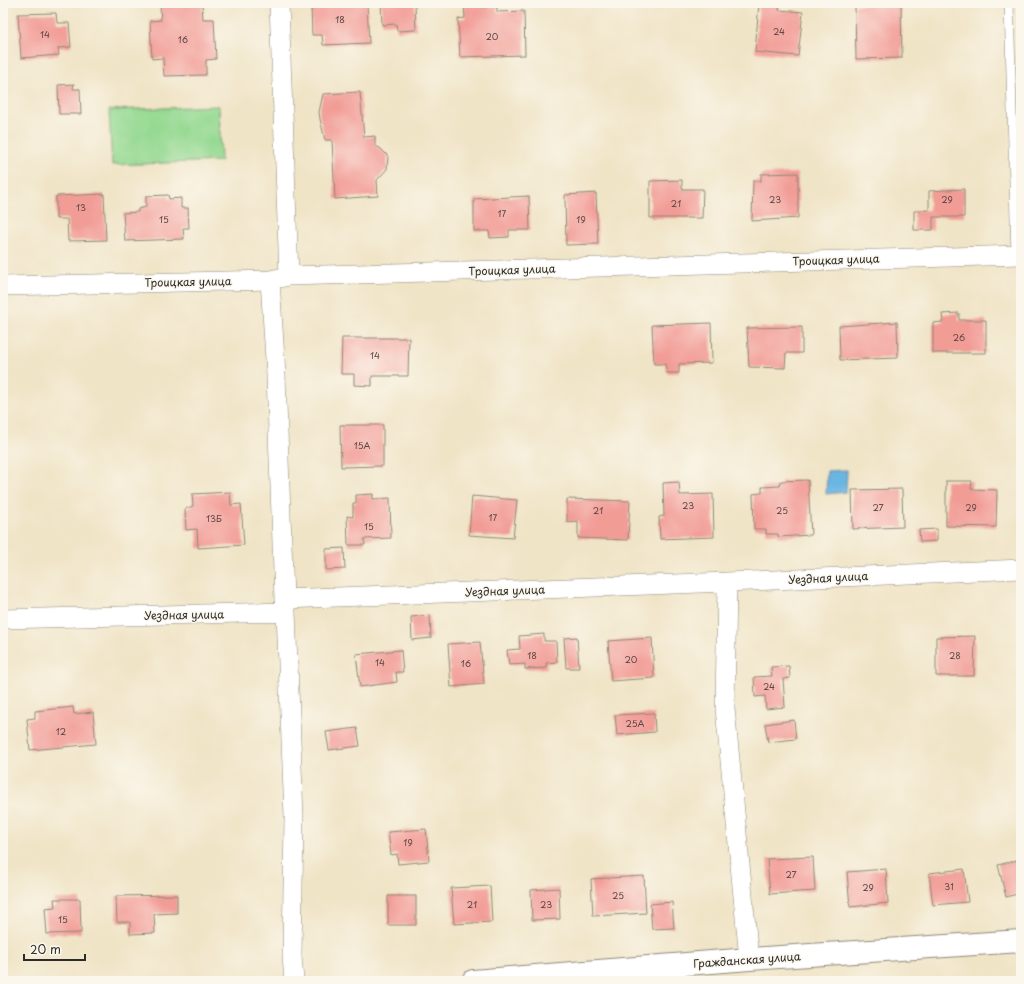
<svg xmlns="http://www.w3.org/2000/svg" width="1024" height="984" font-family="'Playpen Sans',sans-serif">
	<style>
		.green { fill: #95d992; stroke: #60825e }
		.water { fill: #6ab6e3; stroke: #4a7087 }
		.building { fill: #f29c96 }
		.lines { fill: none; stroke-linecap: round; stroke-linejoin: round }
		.service-casing { stroke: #8e8878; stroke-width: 10 }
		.minor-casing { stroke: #8e8878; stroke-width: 20 }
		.tertiary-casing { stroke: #8e8878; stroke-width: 24 }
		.service { stroke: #fff; stroke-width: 9 }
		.minor { stroke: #fff; stroke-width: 19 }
		.tertiary { stroke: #fff; stroke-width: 22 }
		.labels { text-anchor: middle; stroke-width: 3; stroke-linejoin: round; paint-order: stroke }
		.number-label { font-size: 9px; fill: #5d4746 }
		.street-label { font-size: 11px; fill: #2b2b2b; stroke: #fbf7ec }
	</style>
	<rect width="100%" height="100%" fill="#fbf7ec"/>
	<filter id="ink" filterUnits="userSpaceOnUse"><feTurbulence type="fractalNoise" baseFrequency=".025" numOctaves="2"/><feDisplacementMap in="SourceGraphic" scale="8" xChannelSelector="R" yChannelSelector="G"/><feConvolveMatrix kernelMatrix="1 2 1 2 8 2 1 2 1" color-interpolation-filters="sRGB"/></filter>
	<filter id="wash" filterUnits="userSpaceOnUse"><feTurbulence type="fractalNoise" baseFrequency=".012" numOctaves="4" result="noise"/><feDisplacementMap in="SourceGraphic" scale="16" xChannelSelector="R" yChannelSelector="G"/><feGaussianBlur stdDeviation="0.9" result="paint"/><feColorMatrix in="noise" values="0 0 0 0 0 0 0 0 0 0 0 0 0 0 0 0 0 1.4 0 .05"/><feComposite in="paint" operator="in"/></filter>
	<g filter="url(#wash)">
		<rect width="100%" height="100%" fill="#f0e4c6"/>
		<!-- green -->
		<path class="green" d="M219,106L221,161L112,165L109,110Z"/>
		<!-- water -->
		<path class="water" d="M847,470L846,492L826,494L827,471Z"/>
		<g id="blocks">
			<!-- building -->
			<path class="building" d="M367,3L369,43L323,45L322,35H312L311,5Z
				M381,3H415L416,30L397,31L396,24L382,25Z
				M464,3H480V7H497V12L524,11L525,55L460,57L458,19L465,18Z
				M759,3H780L779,10L803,12L798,56L755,52Z
				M202,4L203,19H214L216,59L206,60V75L164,76L163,58L152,59L150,21L161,20L160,5Z
				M901,4L902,58L856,59L855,5Z
				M56,13L57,23H69L71,47L58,48L59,55L21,58L18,14Z
				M74,84L73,89H80L81,114H59L58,85Z
				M360,92L364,137L375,136V146L380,148L388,156L387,169L377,180L378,196L335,199L332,140H325L320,119L319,112L323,94Z
				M798,173V218L752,221L753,181H761V174Z
				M682,180V189H703L702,218H650V181Z
				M964,189V217H933V230H914V211L929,210V191Z
				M596,193L598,244L566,245L565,195Z
				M104,194L106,240L68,241L67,219H56V196Z
				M168,195L169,199L181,198V208H188L189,228H183L184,239L125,241L123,213L138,212V209L146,207V196Z
				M529,196L530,230H509V237L490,238L489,231H474V199Z
				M959,313V320H986V353H933V323L943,322L942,314Z
				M897,322L898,358L840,360L839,326Z
				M711,323L712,363L679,364V373H667L665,364H654L652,325Z
				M802,327V353H786L785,368L749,367L747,328Z
				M342,338H409L408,376H372V386L354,385V374H341Z
				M340,425H383V466L341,467Z
				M808,480L811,535L778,537V534H766V529H754L753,494L762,493V487L780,486L781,481Z
				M946,481H972L971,489L997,490L996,527L946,526Z
				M679,482L680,495L713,494L714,537L660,539L659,517L664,516L663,483Z
				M902,489L903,527L853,529L852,490Z
				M230,492L231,505L241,504L244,545L198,548L197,529L186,530L185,509L193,506L192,494Z
				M373,494V499L390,498L391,538L364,539L365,545H348L347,516L353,517V503H356V495Z
				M472,496L517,500L513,538L469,535Z
				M567,499L630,501L628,540L578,538V521L567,522Z
				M937,529V541L920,542L919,530Z
				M344,548L345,569L326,570V549Z
				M430,615L431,638L412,640L411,617Z
				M544,634V641H556L557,662L546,663L547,668L525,669V664L509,665L507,650L520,649L519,636Z
				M975,636L974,676H936V637Z
				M577,637L579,668H566L564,638Z
				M652,638L654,678L611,681L608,641Z
				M480,642L484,684L451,687L448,644Z
				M401,650L403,672H396L397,682L360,687L356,654Z
				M789,666L790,678L783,679L785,707L766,709L765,696L755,697L754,677L772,676L771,667Z
				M73,707L74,714L93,712L96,744L30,750L27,719L35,718V711Z
				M654,713L655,732L617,735L615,715Z
				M794,720L796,739L768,742L765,724Z
				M357,728L360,746L329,750L326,732Z
				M426,829L429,861L398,864L397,854L391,855L388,832Z
				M813,857L815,891L770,894L767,859Z
				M1021,859V893L1006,897L998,865Z
				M886,869L888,903L850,907L847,872Z
				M964,869L968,902L933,905L929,873Z
				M644,876L646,913L593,916L591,879Z
				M490,886L492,922L454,924L451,888Z
				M559,888L560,919L532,920L531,890Z
				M177,895V913L154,914L155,933L130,934V922H117L116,896Z
				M388,896H416V925H388Z
				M54,899H80L81,933L47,934L45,908L55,907Z
				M672,902L674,928L652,929L650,904Z"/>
		</g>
	</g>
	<g filter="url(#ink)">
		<use href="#blocks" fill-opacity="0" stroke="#8e8878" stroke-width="1"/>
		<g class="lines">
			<defs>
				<path id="service" d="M1009,3L1016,255"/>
				<path id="minor" d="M279,3L289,276
					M270,280L276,375L284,599
					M3,286L270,280L289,276L1021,255
					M727,582L725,708L749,959
					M286,612L294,817L292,956L294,981
					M3,619L286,612L284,599L727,582L1021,569"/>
				<path id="tertiary" d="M473,981L749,959L1021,941"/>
			</defs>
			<!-- service casing -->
			<use href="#service" class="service-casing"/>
			<!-- minor casing -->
			<use href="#minor" class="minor-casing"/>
			<!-- tertiary casing -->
			<use href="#tertiary" class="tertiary-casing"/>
			<!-- service -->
			<use href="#service" class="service"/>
			<!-- minor -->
			<use href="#minor" class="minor"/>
			<!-- tertiary -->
			<use href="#tertiary" class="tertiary"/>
		</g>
	</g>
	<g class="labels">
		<!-- number labels -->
		<g class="number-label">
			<text x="340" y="23">18</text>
			<text x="779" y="35">24</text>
			<text x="45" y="38">14</text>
			<text x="492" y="40">20</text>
			<text x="183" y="43">16</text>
			<text x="775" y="203">23</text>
			<text x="947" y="203">29</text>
			<text x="676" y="207">21</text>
			<text x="81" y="211">13</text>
			<text x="502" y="217">17</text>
			<text x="164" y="223">15</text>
			<text x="581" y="223">19</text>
			<text x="959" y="341">26</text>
			<text x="375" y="359">14</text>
			<text x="362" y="449">15А</text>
			<text x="688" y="509">23</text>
			<text x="878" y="511">27</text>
			<text x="971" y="511">29</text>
			<text x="598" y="514">21</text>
			<text x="782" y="514">25</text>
			<text x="493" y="521">17</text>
			<text x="214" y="522">13Б</text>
			<text x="369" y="530">15</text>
			<text x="532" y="659">18</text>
			<text x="955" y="659">28</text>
			<text x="631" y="663">20</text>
			<text x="380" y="666">14</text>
			<text x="466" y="667">16</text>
			<text x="769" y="690">24</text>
			<text x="635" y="727">25А</text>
			<text x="61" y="735">12</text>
			<text x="408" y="846">19</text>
			<text x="791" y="878">27</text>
			<text x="949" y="890">31</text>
			<text x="868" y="891">29</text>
			<text x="618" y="899">25</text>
			<text x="472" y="908">21</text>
			<text x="546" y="908">23</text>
			<text x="63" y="923">15</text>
		</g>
		<!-- street labels -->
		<g class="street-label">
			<text transform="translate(836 260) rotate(-2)" y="4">Троицкая улица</text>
			<text transform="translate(512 270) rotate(-2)" y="4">Троицкая улица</text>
			<text transform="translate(188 282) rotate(-1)" y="4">Троицкая улица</text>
			<text transform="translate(828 578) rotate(-3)" y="4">Уездная улица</text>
			<text transform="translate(505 591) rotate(-2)" y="4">Уездная улица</text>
			<text transform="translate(184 615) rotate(-1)" y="4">Уездная улица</text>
			<text transform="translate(747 960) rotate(-4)" y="4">Гражданская улица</text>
		</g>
	</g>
	<!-- margin -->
	<rect width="1024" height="984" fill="none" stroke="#fbf7ec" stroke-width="16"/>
	<!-- scale -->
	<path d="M24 954v6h61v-6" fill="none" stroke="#2b2b2b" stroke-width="2"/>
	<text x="30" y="954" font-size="12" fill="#2b2b2b" stroke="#fbf7ec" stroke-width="3" paint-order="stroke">20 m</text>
</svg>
